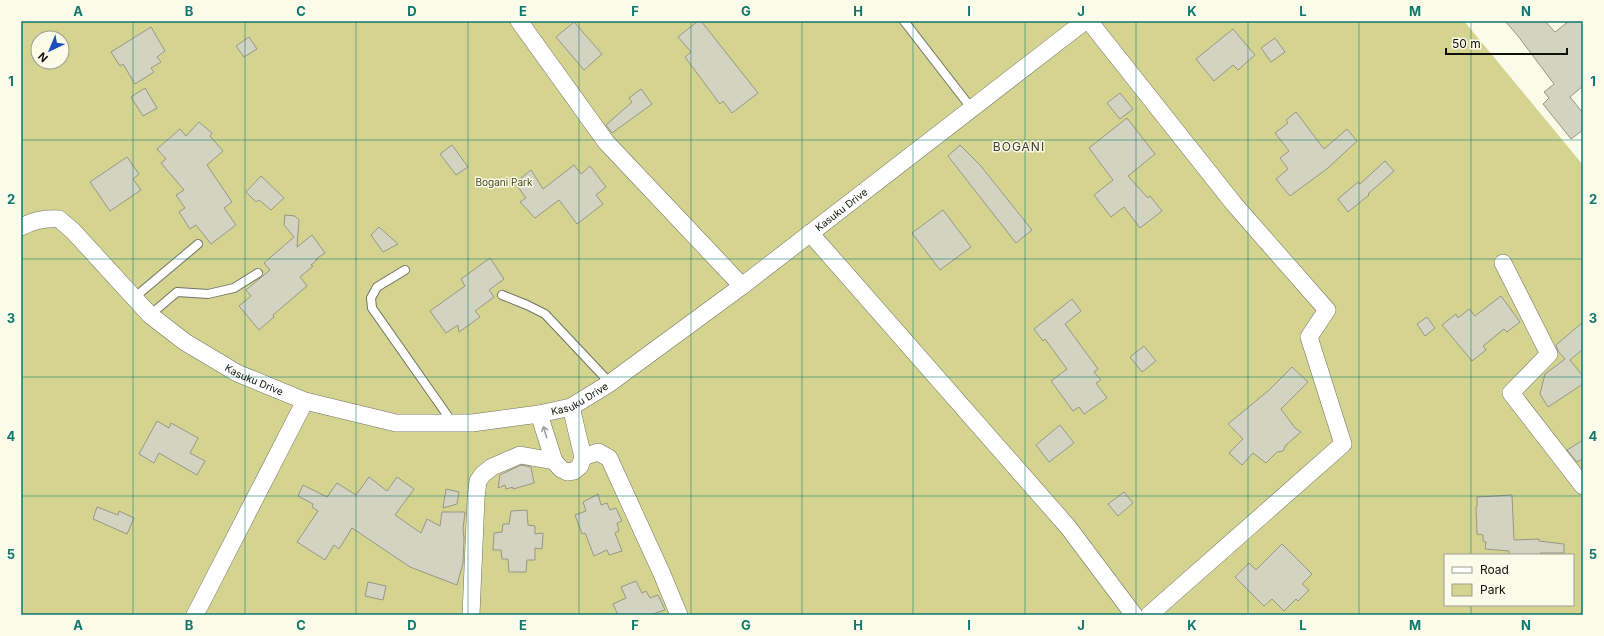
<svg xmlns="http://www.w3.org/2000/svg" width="1604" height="636" font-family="Inter,sans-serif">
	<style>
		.green { fill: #d4d490; fill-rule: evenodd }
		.building { fill: #d3d3c2; stroke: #969685 }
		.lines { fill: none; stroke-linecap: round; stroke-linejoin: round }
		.service-casing { stroke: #717162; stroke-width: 10 }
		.minor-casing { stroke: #717162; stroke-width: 18 }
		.service { stroke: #fff; stroke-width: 8 }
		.minor { stroke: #fff; stroke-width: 17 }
		.oneway { stroke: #a0a09d }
		.grid { fill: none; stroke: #0f766e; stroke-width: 1; stroke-opacity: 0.55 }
		.labels { text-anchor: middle; stroke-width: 3; stroke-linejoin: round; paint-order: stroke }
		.park-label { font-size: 10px; fill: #46451a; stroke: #fbfbe9 }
		.street-label { font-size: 10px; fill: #11110b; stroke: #fbfbe9 }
		.quarter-label { font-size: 12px; letter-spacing: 1px; fill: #3c3c2e; stroke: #fbfbe9 }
		.neatline { fill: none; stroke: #0f766e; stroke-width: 1.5 }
		.grid-label { font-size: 13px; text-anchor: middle; font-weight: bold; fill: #0f766e }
	</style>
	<rect width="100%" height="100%" fill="#fbfbe9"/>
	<!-- green -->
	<path class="green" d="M21,21H1464L1583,165V615H21ZM38,38H62V62H38ZM1445,555H1573V605H1445Z"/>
	<!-- building -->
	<path class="building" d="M698,21H701L758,93L732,113L723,101L720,104L685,57L691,52L678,37Z
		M1505,21H1545L1555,32L1569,21H1583V86L1570,97L1583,113V130L1571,139L1543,104L1549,98L1544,92L1554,84L1518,36Z
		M574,22L602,54L584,70L556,37Z
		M151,27L165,51L157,57L161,62L151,68L154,72L135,84L123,64L120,66L111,52Z
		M1233,29L1255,55L1238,70L1233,65L1214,81L1196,59Z
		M249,37L257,49L244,57L236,46Z
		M1275,38L1285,52L1271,62L1261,48Z
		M145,88L157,108L143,116L131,97Z
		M641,89L652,104L612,133L606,125L632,102L629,98Z
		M1120,93L1133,109L1120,119L1107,103Z
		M1296,112L1324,149L1347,129L1357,141L1328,168L1290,196L1276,179L1288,169L1280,158L1289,151L1275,133L1288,123L1286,120Z
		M1127,118L1155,154L1128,176L1148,198L1150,196L1162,211L1140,228L1124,207L1111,217L1094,195L1113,180L1089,148Z
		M199,122L212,133L210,136L223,151L207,165L232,202L224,208L236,225L211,244L196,225L190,229L179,212L185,208L176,195L184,190L161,163L166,159L157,149L180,129L186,136Z
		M452,145L468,167L456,175L440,154Z
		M960,145L980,165L1032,230L1016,243L948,156Z
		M127,157L139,174L133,179L141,190L110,211L90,182Z
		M1385,161L1394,171L1368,194L1369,195L1348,212L1338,199L1358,182L1360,184Z
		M574,165L581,174L590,166L606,187L596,195L603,204L577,224L559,200L535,218L520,202L526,198L515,183L531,170L543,189Z
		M261,176L284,198L271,210L259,200L256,202L246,192Z
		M943,210L971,247L940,270L912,233Z
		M285,215L295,216L299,220L297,247L312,235L325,253L316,259L317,260L311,265L313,266L300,277L307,286L273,315L274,317L259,330L239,306L251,296L246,290L270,270L264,263L294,237L284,225Z
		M379,227L398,244L383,252L371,235Z
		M490,258L504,279L489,290L494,297L475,311L480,317L459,332L458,325L446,333L430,311L465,286L461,279Z
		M1501,296L1520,322L1507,332L1504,329L1483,346L1486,350L1472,361L1442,325L1456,314L1458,318L1469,309L1475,316Z
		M1072,299L1081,311L1065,324L1098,369L1094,372L1101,380L1096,383L1107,398L1084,414L1079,407L1073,411L1051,381L1067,369L1045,339L1043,341L1034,329Z
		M1427,317L1435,328L1425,336L1417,324Z
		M1583,322V349L1570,360L1583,376V384L1548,407L1540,394L1545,374L1565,359L1558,351L1556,345Z
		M1144,346L1156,361L1142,372L1130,357Z
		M1292,367L1308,382L1281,409L1295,428L1301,432L1286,445L1283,451L1277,452L1266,463L1253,453L1242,465L1229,453L1243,439L1228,424L1268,391Z
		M157,421L169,428L171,423L198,438L190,453L205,461L197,475L159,453L154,463L139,454Z
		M1060,425L1074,443L1049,462L1036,445Z
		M1583,440V459L1577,462L1567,450Z
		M521,465L531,467L534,483L513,489V487L506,489L505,485L498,488L500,475Z
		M369,477L387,491L397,477L414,489L395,515L421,533L427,519L440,526L442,512H465L463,529L464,538L463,563L457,585L410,567L352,528L339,549L334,545L325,560L297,542L318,511L312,507L313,504L298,496L303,485L327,497L337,483L356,495Z
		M446,489L459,492L457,504L443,508Z
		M1124,492L1133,503L1118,516L1108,504Z
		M598,494L601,505L607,503L610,510L616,508L622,521L617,523L619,531L615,533L622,551L609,555L607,550L594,556L585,533L582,534L575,515L586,511L583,502Z
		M1512,495L1514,540L1539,539V541L1564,544V553H1540V555H1509V551L1485,549L1486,542L1483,541V535L1477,534L1476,507H1477V497Z
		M97,507L118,515L119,511L134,518L127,534L93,519Z
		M527,510L528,525L535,526V534L543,533L542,549L535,548V560H527L526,572H509L508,559H502L501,550H493L494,533L502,532L503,524H509L511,511Z
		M1282,544L1312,574L1302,584L1309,590L1298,601L1296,599L1284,611L1272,599L1264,606L1235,577L1249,563L1256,570Z
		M636,581L642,593L646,591L650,598L658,595L665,610L650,615H618L613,604L626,598L621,587Z
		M368,582L386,586L383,600L365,596Z"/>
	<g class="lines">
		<defs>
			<path id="service" d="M904,21L972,109
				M405,270L377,287L371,298L372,308L452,422
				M502,295L527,305L545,314L610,383
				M135,297L198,244
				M150,315L177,292L208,294L234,288L258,273"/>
			<g id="minor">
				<path d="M519,21L606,142L742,286"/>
				<path d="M1089,21L1234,204L1327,310L1309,337L1343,444L1149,615"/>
				<path id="s1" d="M21,227C34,220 45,218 59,219L73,231L150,315L185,342L237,373L305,401L396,423H472L539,414L571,407L610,383L742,286L1085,21"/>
				<path d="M810,233L1068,527L1134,615"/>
				<path d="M1503,263L1549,354L1511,393L1583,486"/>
				<path d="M539,414L554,461L561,469L567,472L574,471L580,466L583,457L571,407"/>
				<path d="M583,457L598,452L609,458L662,574L679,615"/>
				<path d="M195,615L305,401"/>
				<path d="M471,615L476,498L478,481L483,474L492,467L520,455L554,461"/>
			</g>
		</defs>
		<!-- service casing -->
		<use href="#service" class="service-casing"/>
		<!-- minor casing -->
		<use href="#minor" class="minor-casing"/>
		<!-- service -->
		<use href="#service" class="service"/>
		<!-- minor -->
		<use href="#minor" class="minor"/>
	</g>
	<!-- one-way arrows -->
	<defs><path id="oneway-shaft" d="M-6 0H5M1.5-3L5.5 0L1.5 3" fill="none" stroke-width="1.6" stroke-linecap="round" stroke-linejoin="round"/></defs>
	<use class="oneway" href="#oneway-shaft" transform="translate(545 432) rotate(-107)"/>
	<!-- grid -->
	<path class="grid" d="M133,21V615M245,21V615M356,21V615M468,21V615M579,21V615M691,21V615M802,21V615M913,21V615M1025,21V615M1136,21V615M1248,21V615M1359,21V615M1471,21V555M21,140H1583M21,259H1583M21,377H1583M21,496H1583M1471,605V615"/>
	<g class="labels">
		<!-- park labels -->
		<g class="park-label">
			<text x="504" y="186">Bogani Park</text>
		</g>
		<!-- street labels -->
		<g class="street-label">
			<text dy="4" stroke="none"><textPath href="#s1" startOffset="955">Kasuku Drive</textPath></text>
			<text dy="4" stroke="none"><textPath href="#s1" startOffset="295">Kasuku Drive</textPath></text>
			<text dy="4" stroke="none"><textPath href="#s1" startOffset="631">Kasuku Drive</textPath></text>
		</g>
		<!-- quarter labels -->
		<g class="quarter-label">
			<text x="1019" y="151">BOGANI</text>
		</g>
	</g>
	<!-- border -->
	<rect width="1604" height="636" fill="none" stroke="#fbfbe9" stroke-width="44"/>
	<!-- legend -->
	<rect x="1444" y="554" width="130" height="52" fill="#fbfbe9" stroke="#9d9d90"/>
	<rect x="1452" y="567" width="20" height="6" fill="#ffffff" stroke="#9d9d90"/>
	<text x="1480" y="574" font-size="12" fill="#11110b">Road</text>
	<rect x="1452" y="584" width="20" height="12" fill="#d4d490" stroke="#9d9d90"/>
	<text x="1480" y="594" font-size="12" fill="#11110b">Park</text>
	<!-- north arrow -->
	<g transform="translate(50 50) rotate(224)"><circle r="19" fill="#fbfbe9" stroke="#9d9d90"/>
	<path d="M0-3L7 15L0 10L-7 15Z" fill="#1a4ebb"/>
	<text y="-6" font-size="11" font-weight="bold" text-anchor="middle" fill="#11110b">N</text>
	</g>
	<!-- scale -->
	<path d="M1446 48v6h121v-6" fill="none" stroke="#11110b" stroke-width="2"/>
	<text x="1452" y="48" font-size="12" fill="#11110b" stroke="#fbfbe9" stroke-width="3" paint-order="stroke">50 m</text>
	<rect x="22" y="22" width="1560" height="592" class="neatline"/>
	<g class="grid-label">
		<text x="78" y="16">A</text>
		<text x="189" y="16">B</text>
		<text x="301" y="16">C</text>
		<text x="412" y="16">D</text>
		<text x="523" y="16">E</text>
		<text x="635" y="16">F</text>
		<text x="746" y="16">G</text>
		<text x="858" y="16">H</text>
		<text x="969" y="16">I</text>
		<text x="1081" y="16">J</text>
		<text x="1192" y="16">K</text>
		<text x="1303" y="16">L</text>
		<text x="1415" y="16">M</text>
		<text x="1526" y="16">N</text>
		<text x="11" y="86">1</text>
		<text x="1593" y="86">1</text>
		<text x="11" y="204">2</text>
		<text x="1593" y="204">2</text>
		<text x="11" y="323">3</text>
		<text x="1593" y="323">3</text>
		<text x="11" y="441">4</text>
		<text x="1593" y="441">4</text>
		<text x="11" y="559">5</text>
		<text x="1593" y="559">5</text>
		<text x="78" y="630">A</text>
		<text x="189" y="630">B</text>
		<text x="301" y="630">C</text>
		<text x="412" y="630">D</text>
		<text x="523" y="630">E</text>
		<text x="635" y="630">F</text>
		<text x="746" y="630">G</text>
		<text x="858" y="630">H</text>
		<text x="969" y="630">I</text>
		<text x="1081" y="630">J</text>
		<text x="1192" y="630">K</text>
		<text x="1303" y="630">L</text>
		<text x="1415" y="630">M</text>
		<text x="1526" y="630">N</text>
	</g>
</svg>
